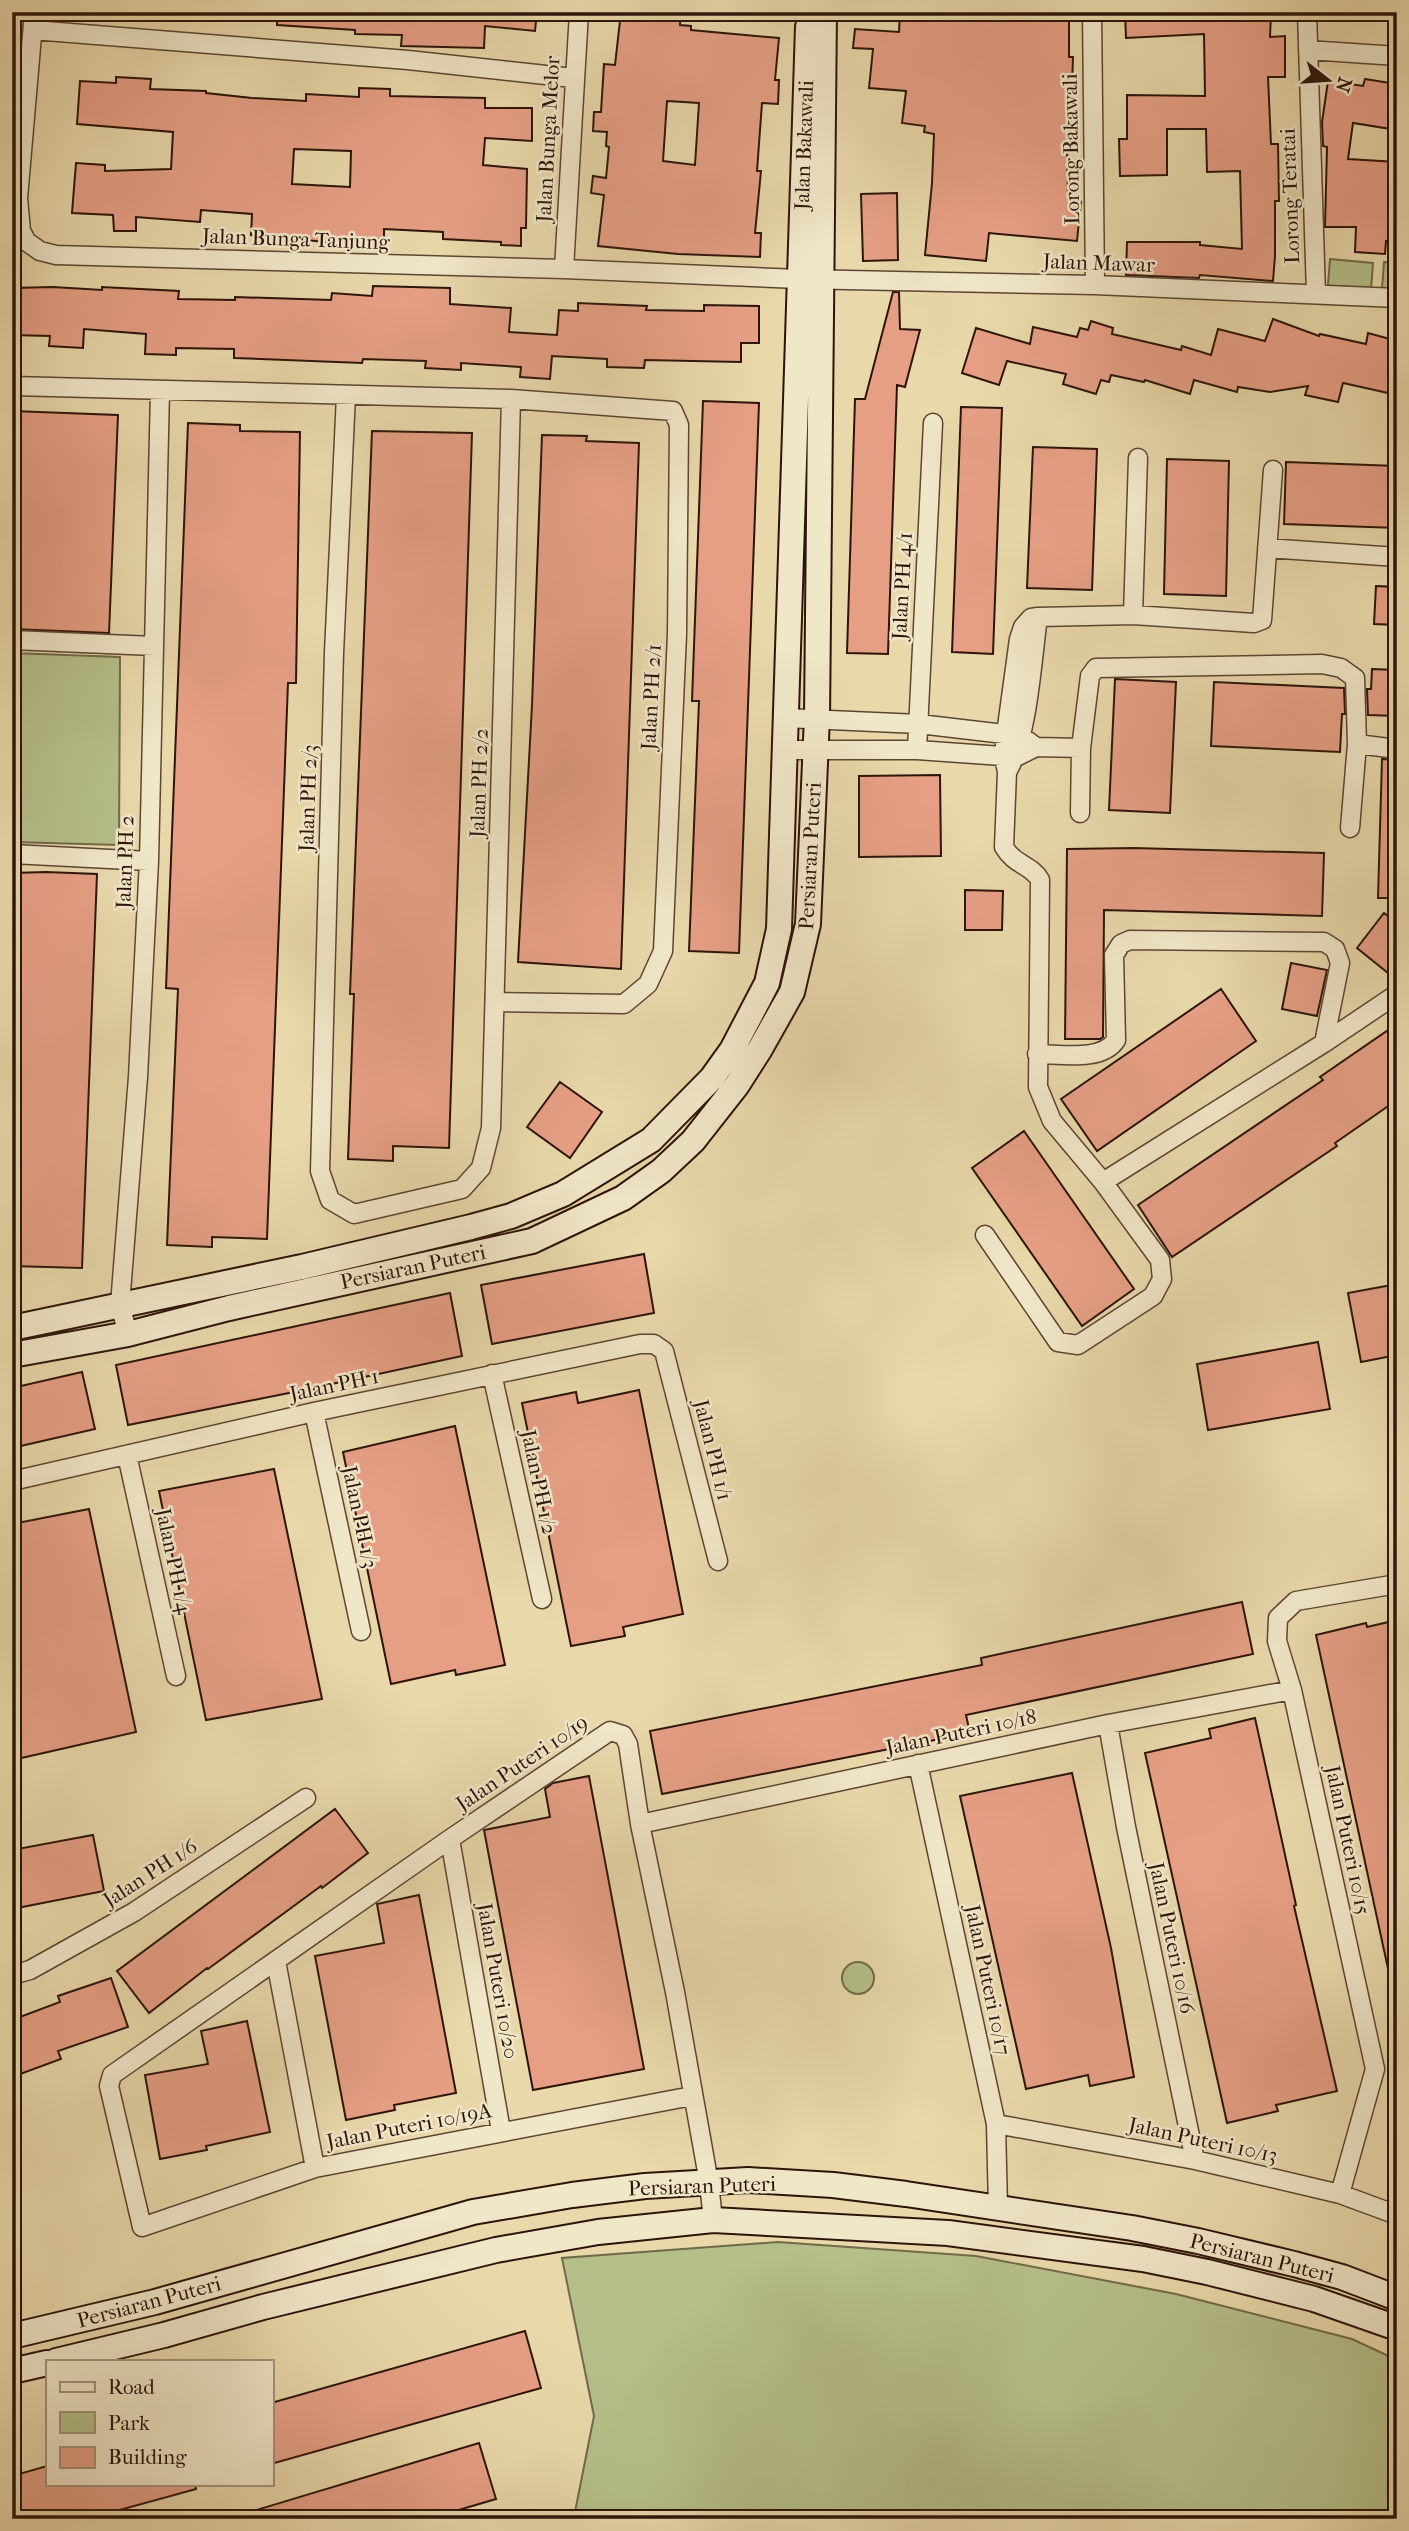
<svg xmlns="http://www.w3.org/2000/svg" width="1409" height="2531" font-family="'IM FELL French Canon',serif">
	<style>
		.green { fill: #b5bf89; stroke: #716a4a; stroke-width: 2 }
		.building { fill: #e69f85; stroke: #2d140b; stroke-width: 2; fill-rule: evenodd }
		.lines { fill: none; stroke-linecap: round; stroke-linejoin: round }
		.minor-casing { stroke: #5c4533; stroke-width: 21 }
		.secondary-casing { stroke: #2d140b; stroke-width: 28 }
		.minor { stroke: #f0e6c8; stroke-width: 18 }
		.secondary { stroke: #f0e6c8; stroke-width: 24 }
		.labels { text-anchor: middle; stroke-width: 5; stroke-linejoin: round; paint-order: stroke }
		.street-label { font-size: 21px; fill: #2d140b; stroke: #f0e6c8 }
	</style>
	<rect width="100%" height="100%" fill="#e8d8aa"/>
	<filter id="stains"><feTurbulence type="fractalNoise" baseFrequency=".00286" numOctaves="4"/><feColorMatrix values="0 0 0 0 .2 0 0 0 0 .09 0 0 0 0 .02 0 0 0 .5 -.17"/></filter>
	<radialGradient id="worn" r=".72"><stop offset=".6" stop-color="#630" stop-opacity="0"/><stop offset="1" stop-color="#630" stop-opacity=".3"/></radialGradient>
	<!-- green -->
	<path class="green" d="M1330,259L1373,263L1371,289L1328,285Z
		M1384,262L1397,263V290L1382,289Z
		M12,653L120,657L119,845L12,842Z
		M842 1978a16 16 0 1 1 32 0a16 16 0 1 1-32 0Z
		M778,2242L976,2256L1176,2294L1352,2339L1397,2360V2519H569L574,2517L594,2416L562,2258Z"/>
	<!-- building -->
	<path class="building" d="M277,12H537L535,31L485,26L484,48L401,46L402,35L355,34V30L277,25Z
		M621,12H681L680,25L691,26V30L779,38L775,80H779L778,104L762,103L757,171H761L755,233H761L760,257L678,254L598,246L604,195L591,193L593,176L606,178L609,147L606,146L607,132L593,131L594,112H601L604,64L615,65ZM667,101L699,103L695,165L663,161Z
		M900,12L985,14V19H1069V57H1073L1070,143H1067L1068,199L1081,201L1077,241L989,233L986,261L925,255L932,183L934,134L924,132L925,126L902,123L906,91L869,88L873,49L853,48L855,29L899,32Z
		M1125,12L1271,14L1270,37L1285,36V77H1268L1271,144H1278L1279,201H1275V256L1273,281L1200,275L1199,278L1126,275L1127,242H1200V245L1242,249L1240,171L1207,172L1206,129H1167V175L1120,176L1119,139H1127V95L1205,96L1204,34L1126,38Z
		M116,77L151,79L150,89L206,91V93L252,98L306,101V94L359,97V88L390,89V96L485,98V108H532V141L485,138L483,165L527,169L526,228H521V246L501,245V242L443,239V232L384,229V239H336V243L251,235L252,214L201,210L200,222L136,217V231H114L113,215L72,213L76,163L105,165V171L171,169L173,132L77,124L80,81L116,83ZM294,149L351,151L350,187L292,184Z
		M1365,79L1397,84V130L1353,123L1348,159L1397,162V243L1386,241L1385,254L1355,252L1356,227H1325L1327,147L1323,146L1322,122L1328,81L1363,86Z
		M897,193L898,260L863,261L861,194Z
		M373,286L450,288V304L511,308L509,332L557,335L559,310L578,311V303L647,306L646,310L704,311V305L759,306V343H741V362L645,360L644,368L607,367V359L552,356L550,379L520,377L521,367L461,363V370L425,368L426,361L363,359L362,363L234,358V349L176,348V355L145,354L146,334L84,329L83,348L49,346L50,336L12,335V288L53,287L102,290V287L179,291L178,299L235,300V297L331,300L332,293L372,296Z
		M893,292H899L900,329L920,330L905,387L897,385L888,654L847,653L855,399H865Z
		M1273,319L1319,336L1320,334L1366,344L1368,333L1397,341V395L1343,383L1338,402L1305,395L1308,386L1270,392L1238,387L1237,392L1194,380L1190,394L1145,380L1144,382L1111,375L1109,382L1101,380L1096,394L1063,384L1066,374L1007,361L999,385L962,373L976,328L1030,344L1033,327L1077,337L1080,328L1088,330L1091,321L1113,328L1112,334L1181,350L1182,346L1211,355L1218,329L1265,341Z
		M703,401L759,403L739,953L689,951L699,701H692Z
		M961,407L1002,408L993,654L952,652Z
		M12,411L118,415L109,633L12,629Z
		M188,423L240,425V431L300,432L296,683H288L267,1239L212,1237V1247L167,1245L178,989L166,988Z
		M372,431L472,433L449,1148L393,1146V1161L348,1159L354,994H350Z
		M542,435L587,436L586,441L639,443L621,969L518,962L532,705Z
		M1033,447L1097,449L1092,590L1027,588Z
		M1167,459L1229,461L1226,596L1164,594Z
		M1286,462L1397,466V528L1284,524Z
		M1376,586L1397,587V625L1374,624Z
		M1372,669L1397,670V716L1368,715L1367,689H1371Z
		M1115,679L1176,682L1170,813L1109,810Z
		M1214,682L1344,688L1345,714H1342L1340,752L1211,746Z
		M1382,759L1397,760V898H1378Z
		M940,775L941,856L859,857V776Z
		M1134,848L1324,853L1322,916L1104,910L1103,1037L1100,1039H1065L1067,849Z
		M46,872L97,874L82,1268L12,1266V873Z
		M965,890L1003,891L1002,930H965Z
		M1384,913L1397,923V961L1388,973L1357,948Z
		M1291,963L1327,970L1317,1016L1282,1009Z
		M1221,989L1256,1041L1097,1151L1061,1099Z
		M1397,1024V1100L1335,1143L1337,1146L1172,1257L1138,1205L1323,1080L1320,1077Z
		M560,1082L602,1112L570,1158L527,1127Z
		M1024,1131L1134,1289L1082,1326L972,1168Z
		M644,1254L654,1313L492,1344L481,1285Z
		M1397,1284V1355L1361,1362L1348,1293Z
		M450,1293L462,1356L304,1390L128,1425L116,1365Z
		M1318,1342L1330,1409L1208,1430L1197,1364Z
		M82,1372L95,1429L12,1448V1388Z
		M639,1390L683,1614L623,1627L625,1636L571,1646L522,1403L576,1392L578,1403Z
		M455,1426L505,1665L456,1675L455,1670L391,1684L343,1452Z
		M274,1469L322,1699L206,1720L159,1491Z
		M89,1509L136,1732L17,1759L12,1732V1524Z
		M1242,1602L1253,1654L966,1715L970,1733L662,1794L650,1731L982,1665L981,1658Z
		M1397,1620V1977L1390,1978L1316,1635L1366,1623L1367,1627Z
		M1255,1718L1296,1905L1294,1906L1337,2091L1276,2105L1278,2111L1227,2123L1145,1753L1211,1738L1209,1729Z
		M1072,1773L1111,1948L1134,2077L1090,2086L1088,2075L1026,2089L960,1796Z
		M589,1776L644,2069L533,2090L484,1830L550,1817L545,1789L553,1783Z
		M335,1809L368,1853L322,1888L321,1886L208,1969L207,1968L149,2013L117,1971Z
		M93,1835L104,1891L12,1909V1850Z
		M419,1895L456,2093L394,2105L395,2110L346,2120L315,1956L384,1943L377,1904Z
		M111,1978L128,2027L58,2051L61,2059L12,2077V2020L60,2002L58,1996Z
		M247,2021L270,2132L206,2146L207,2150L160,2159L145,2075L208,2064L201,2031Z
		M525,2331L541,2388L271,2464V2403Z
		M479,2443L496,2499L428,2519H241L240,2515Z
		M47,2466V2484H195L196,2489L87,2519H12V2476Z"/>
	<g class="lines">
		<defs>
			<path id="minor" d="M34,12L18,198L21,231L27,242L40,251L56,255L564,269L799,279L1095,285L1397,298
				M1092,12L1095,285
				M1307,12L1316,294
				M33,30L408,60L573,78
				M1308,50L1397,56
				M564,269L579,12
				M12,386L511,399L673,411L679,425L677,634L663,951L648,984L624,1004L495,1002
				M346,395L334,653L320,1171L330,1200L354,1214L462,1189L481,1168L491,1128L511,399
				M1267,548L1397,557
				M1133,615L1138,458
				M1038,617C1032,660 1028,737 1007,772L1004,757L1006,734L1019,639L1023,627L1031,618L1038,617L1133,615L1254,623L1262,620L1273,470
				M12,640L154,646
				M1357,744L1397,749
				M1036,747L1081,748
				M784,750H917L1016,757L1036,747L1021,736L919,724L785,718
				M917,750L933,423
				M1080,813L1081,748L1090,676L1096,668L1322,664L1341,668L1355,678L1357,744L1350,828
				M12,854L149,861
				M1037,1054C1060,1054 1102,1062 1116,1040L1114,955L1121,944L1130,940L1324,942L1335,949L1340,963L1324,1043
				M1103,1182L1324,1043L1397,994
				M985,1235L1058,1342L1078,1345L1153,1296L1162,1279L1160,1260L1103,1182L1052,1121L1038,1087L1040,880C1032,865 1014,865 1004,847L1007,772
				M128,1334L120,1305L138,1077L149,861L160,391
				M492,1374L542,1599
				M314,1412L361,1631
				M127,1455L176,1676
				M12,1481L314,1412L640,1344H654L664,1351L718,1561
				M1108,1724L1126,1827L1195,2160
				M918,1764L996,2124L998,2208
				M640,1824L1108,1724L1292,1690
				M450,1839L501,2131
				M276,1961L315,2168
				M12,1975L30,1970L134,1912L306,1798
				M692,2096L315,2168L142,2227L109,2086L112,2075L450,1839L610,1731L623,1735L628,1744L640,1824L675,1992L709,2183L713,2220
				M996,2124L1195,2160L1340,2194L1397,2215
				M1340,2194L1375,2069L1292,1690L1277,1641L1278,1618L1296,1601L1397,1584"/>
			<path id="secondary" d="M12,1328L302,1267L471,1227L511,1216L563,1194L651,1140L712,1078L732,1050L767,983L779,929L808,27
				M12,1355L128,1334L229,1308L532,1241L623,1198L661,1171L693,1141L737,1085L760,1049L792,992L808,924L817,717L824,12
				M12,2336L155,2302L473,2212L572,2195L645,2186L748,2180L833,2185L906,2194L1132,2228L1198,2241L1294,2264L1342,2277L1397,2298
				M56,2361L164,2335L263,2307L496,2250L598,2232L713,2220L948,2233L1143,2259L1207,2272L1314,2299L1397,2328
				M12,2371L47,2363"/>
		</defs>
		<!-- minor casing -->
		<use href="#minor" class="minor-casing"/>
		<!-- secondary casing -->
		<use href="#secondary" class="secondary-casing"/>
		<!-- minor -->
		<use href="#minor" class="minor"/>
		<!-- secondary -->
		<use href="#secondary" class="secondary"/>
	</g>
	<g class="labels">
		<!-- street labels -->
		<g class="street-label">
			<text transform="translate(548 139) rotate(-87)" y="7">Jalan Bunga Melor</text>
			<text transform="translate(804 145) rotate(-88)" y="7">Jalan Bakawali</text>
			<text transform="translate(1071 149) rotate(-91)" y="7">Lorong Bakawali</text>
			<text transform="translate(1290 196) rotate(-92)" y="7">Lorong Teratai</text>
			<text transform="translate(296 239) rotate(2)" y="7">Jalan Bunga Tanjung</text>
			<text transform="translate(1099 263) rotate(2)" y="7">Jalan Mawar</text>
			<text transform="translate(902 586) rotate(-87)" y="7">Jalan PH 4/1</text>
			<text transform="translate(651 697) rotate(-87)" y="7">Jalan PH 2/1</text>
			<text transform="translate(479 783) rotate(-88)" y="7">Jalan PH 2/2</text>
			<text transform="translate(308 798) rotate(-88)" y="7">Jalan PH 2/3</text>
			<text transform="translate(810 856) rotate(-87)" y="7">Persiaran Puteri</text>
			<text transform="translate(125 862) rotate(-88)" y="7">Jalan PH 2</text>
			<text transform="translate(413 1267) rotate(-12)" y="7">Persiaran Puteri</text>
			<text transform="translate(334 1385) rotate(-12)" y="7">Jalan PH 1</text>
			<text transform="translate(713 1450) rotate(76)" y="7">Jalan PH 1/1</text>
			<text transform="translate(539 1482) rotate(78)" y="7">Jalan PH 1/2</text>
			<text transform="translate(360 1517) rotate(78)" y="7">Jalan PH 1/3</text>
			<text transform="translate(174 1561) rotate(78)" y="7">Jalan PH 1/4</text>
			<text transform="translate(961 1732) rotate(-12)" y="7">Jalan Puteri 10/18</text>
			<text transform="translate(522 1763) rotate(-34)" y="7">Jalan Puteri 10/19</text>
			<text transform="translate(1348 1840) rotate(78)" y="7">Jalan Puteri 10/15</text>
			<text transform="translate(150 1873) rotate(-33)" y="7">Jalan PH 1/6</text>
			<text transform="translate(1172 1938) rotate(78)" y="7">Jalan Puteri 10/16</text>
			<text transform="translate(988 1980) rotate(78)" y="7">Jalan Puteri 10/17</text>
			<text transform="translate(498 1981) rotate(80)" y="7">Jalan Puteri 10/20</text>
			<text transform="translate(409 2126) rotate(-11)" y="7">Jalan Puteri 10/19A</text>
			<text transform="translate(1203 2140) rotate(12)" y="7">Jalan Puteri 10/13</text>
			<text transform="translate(702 2186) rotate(-2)" y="7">Persiaran Puteri</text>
			<text transform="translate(1262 2258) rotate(14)" y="7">Persiaran Puteri</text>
			<text transform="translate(149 2302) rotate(-15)" y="7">Persiaran Puteri</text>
		</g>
	</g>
	<!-- margin -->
	<rect width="1409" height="2531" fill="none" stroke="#e8d8aa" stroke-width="42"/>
	<rect x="14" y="14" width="1381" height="2503" fill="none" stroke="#2d140b" stroke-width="3.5"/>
	<rect x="21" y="21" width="1367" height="2489" fill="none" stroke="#2d140b" stroke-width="2"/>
	<!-- legend -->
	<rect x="46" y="2360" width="228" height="126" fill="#f0e6c8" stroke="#a2927c" stroke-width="2"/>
	<rect x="60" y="2382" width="35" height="10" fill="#f0e6c8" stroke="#a2927c" stroke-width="2"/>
	<text x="108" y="2394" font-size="21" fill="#2d140b">Road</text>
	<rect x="60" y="2412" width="35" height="21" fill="#b5bf89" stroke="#a2927c" stroke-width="2"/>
	<text x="108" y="2430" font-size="21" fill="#2d140b">Park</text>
	<rect x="60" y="2447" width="35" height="21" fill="#e69f85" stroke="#a2927c" stroke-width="2"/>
	<text x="108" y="2464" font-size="21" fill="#2d140b">Building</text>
	<!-- north arrow -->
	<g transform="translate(1328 80) rotate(107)" stroke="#f0e6c8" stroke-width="5" paint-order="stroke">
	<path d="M0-5L12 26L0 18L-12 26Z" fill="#2d140b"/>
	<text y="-10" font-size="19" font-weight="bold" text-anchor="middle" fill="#2d140b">N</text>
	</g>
	<rect width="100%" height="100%" filter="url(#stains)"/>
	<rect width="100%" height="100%" fill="url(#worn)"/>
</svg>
